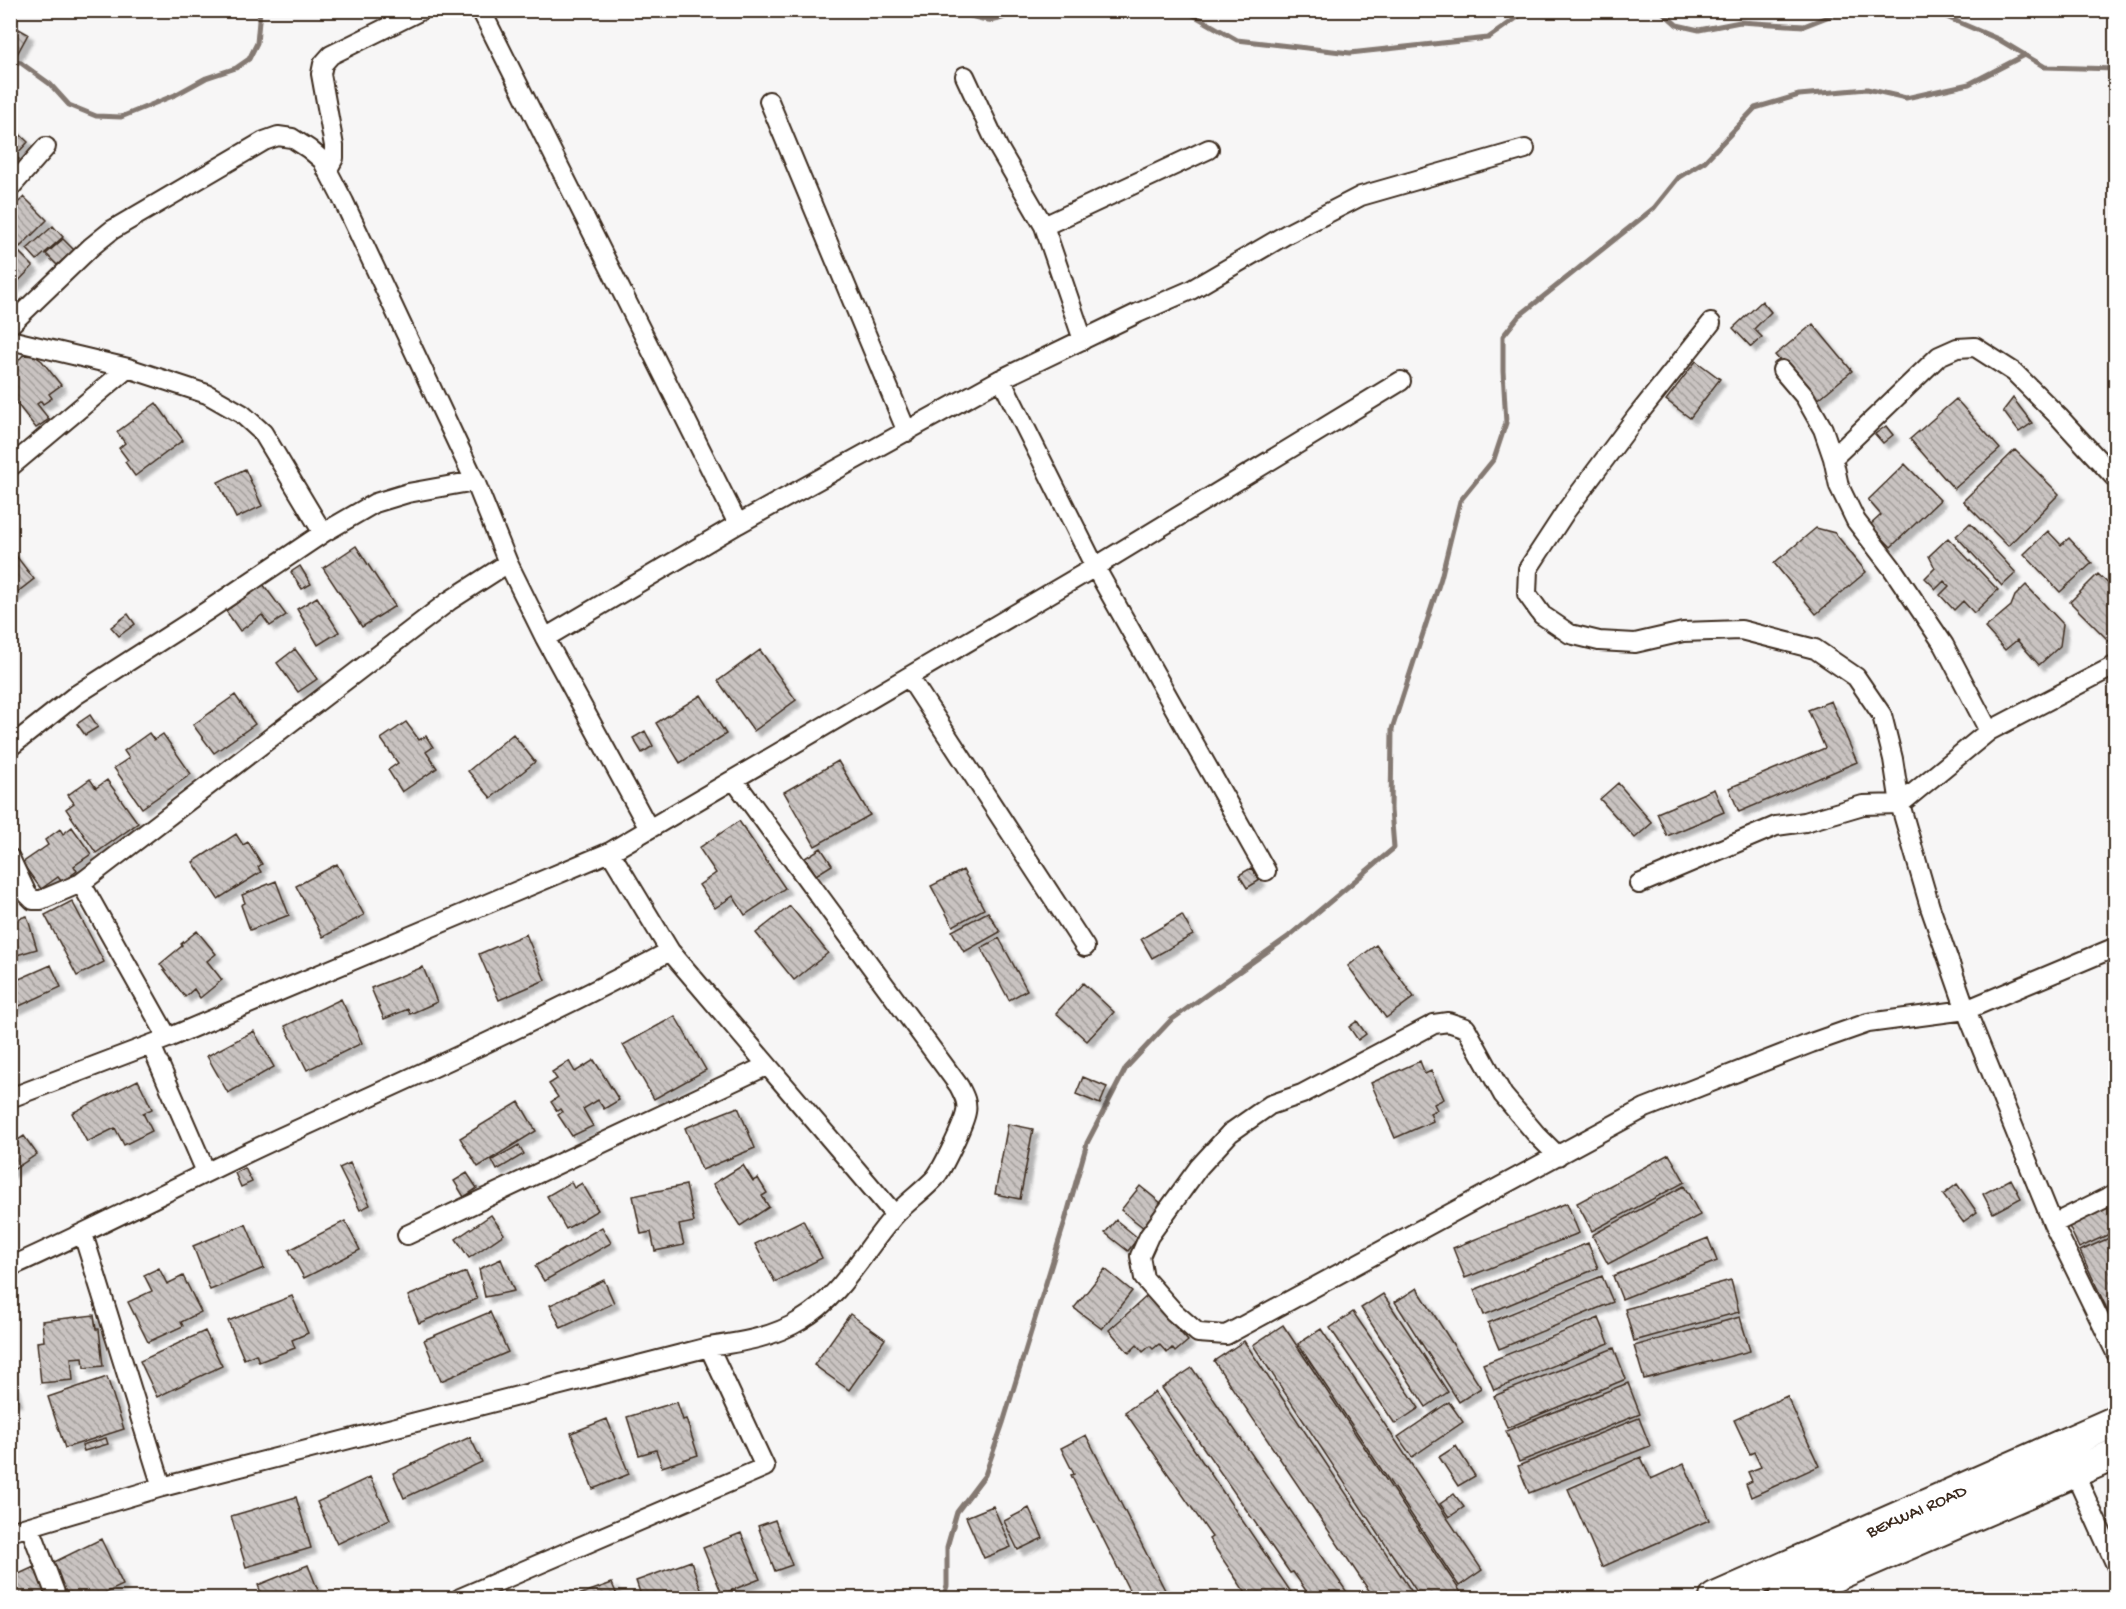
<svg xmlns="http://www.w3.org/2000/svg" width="2126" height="1609" font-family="'Gochi Hand',sans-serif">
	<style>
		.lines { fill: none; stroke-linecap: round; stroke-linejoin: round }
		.stream { stroke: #847972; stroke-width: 5 }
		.building { fill: url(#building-back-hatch); stroke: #3b2a1e; stroke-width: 1.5; filter: url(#shadow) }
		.minor-casing { stroke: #3b2a1e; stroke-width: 22 }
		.trunk-casing { stroke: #3b2a1e; stroke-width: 34 }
		.minor { stroke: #fff; stroke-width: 18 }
		.trunk { stroke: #fff; stroke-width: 30 }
		.labels { text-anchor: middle; stroke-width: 6; stroke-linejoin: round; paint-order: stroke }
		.street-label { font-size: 18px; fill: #3b2a1e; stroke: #fff }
	</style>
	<defs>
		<pattern id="building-back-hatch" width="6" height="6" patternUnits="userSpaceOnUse" patternTransform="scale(1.5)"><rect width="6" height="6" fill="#c9c3c1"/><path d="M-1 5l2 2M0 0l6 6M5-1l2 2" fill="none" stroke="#a49f9c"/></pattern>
		<filter id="shadow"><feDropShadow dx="5.5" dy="5.5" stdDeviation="1.5" flood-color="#0004"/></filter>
	</defs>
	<rect width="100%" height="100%" fill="#f7f6f6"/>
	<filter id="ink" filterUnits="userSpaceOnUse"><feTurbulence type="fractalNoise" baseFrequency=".0167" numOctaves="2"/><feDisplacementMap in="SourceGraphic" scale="12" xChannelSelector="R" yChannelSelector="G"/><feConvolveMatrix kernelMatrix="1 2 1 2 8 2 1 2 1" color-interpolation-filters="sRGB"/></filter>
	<g filter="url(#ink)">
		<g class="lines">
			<!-- stream -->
			<path class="stream" d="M1179,10L1190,13L1237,40L1350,53L1488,38L1528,10
				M1660,10L1677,25L1699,30L1740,22L1804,26L1845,10
				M1930,10L1998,39L2045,67L2116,69
				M967,15C990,22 996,24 1017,10
				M10,61L21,63L50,84L69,105L96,116L121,117L175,95L206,78L236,68L249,59L257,43L260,10
				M943,1598L947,1586V1547L957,1512L985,1475L1003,1423L1065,1221L1087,1143L1126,1068L1171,1020L1289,936L1394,848L1391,810L1392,729L1441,578L1460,501L1494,459L1506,423L1503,371V336L1519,316L1654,208L1679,177L1705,161L1755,108L1799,95L1867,89L1906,98L1969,84L2025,55"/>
		</g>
		<!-- building -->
		<path class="building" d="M10,24L28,34L16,56L10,53Z
			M10,125L28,142L15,156L19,159L10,168Z
			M24,197L47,220L20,247L10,237V210Z
			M53,226L63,237L37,260L27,249Z
			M63,239L74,250L57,265L46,254Z
			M10,243L33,266L10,290Z
			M1762,301L1771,312L1754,329L1762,337L1751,347L1733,328Z
			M1813,324L1852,371L1815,402L1775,355Z
			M11,354L17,362L23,355L35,356L42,361L61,385L49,394L52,398L43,404L41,401L37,404L49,419L36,428L10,395Z
			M1696,361L1720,379L1690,418L1666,400Z
			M2013,398L2032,423L2019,432L2003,411Z
			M1956,399L2000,449L1954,489L1910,439Z
			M156,403L183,440L135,476L125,462L128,460L119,448L125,443L117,432Z
			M1886,426L1893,435L1883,443L1875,434Z
			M2015,450L2059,494L2008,546L1963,501Z
			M1905,464L1940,500L1891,547L1870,525L1881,515L1868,500Z
			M245,469L262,506L236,518L218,482Z
			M1970,523L2016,573L2002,586L1956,536Z
			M1816,528L1835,533L1866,572L1816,614L1774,563Z
			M2048,531L2061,545L2069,538L2092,563L2060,592L2024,554Z
			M1948,538L1998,590L1974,613L1963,601L1954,610L1940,595L1949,586L1944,581L1936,589L1925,578L1935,568L1929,556Z
			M356,546L395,606L362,627L323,568Z
			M10,548L34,579L11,597L10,596Z
			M300,566L311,584L302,589L291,572Z
			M2098,574L2116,591V642L2113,645L2070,602Z
			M263,584L286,615L270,626L262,615L240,631L226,611Z
			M2026,585L2063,624L2060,646L2039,665L2017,640L2005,650L1985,628L2011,606L2015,596Z
			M317,597L339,632L318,645L297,609Z
			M128,614L135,624L119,636L111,627Z
			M295,649L317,679L298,692L277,663Z
			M760,650L796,700L754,731L718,681Z
			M235,695L255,724L214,753L193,725Z
			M701,695L726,734L680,763L656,723Z
			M1831,701L1857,762L1739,812L1729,788L1825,748L1808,710Z
			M90,715L98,727L85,735L77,724Z
			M406,722L419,740L426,736L433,747L426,752L437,768L402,792L388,770L398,763L381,739Z
			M645,731L653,746L642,753L633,738Z
			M149,733L154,740L163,734L191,774L142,808L114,768L129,758L124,751Z
			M513,734L535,762L491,798L468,771Z
			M838,761L870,815L815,846L784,792Z
			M90,779L96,788L107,780L138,823L96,853L66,809L74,803L68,795Z
			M1618,783L1652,823L1635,838L1600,799Z
			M1714,789L1724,812L1667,836L1657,813Z
			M739,821L785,888L745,915L733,896L715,908L699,885L716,873L699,848Z
			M72,827L91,854L74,866L77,871L62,882L58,877L41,889L22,863L48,845L45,840L60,829L63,834Z
			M236,834L243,845L248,842L262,864L258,867L261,872L218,899L193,862Z
			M821,848L832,865L816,875L805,858Z
			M337,864L364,915L323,937L296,886Z
			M1251,868L1260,880L1247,888L1239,875Z
			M963,870L984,909L953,926L931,886Z
			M276,881L289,915L250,930L241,905L245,903L242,895Z
			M72,901L104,962L77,976L45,915Z
			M790,906L828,953L794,980L756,933Z
			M988,912L1000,932L964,952L952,931Z
			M1182,915L1193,935L1152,958L1141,939Z
			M27,916L37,949L10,957V921Z
			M197,931L216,954L207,961L222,980L200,998L194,989L185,997L160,964L182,946L181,944Z
			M526,934L545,980L499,1000L479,954Z
			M999,938L1027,990L1009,1000L981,948Z
			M1376,945L1414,997L1386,1018L1348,966Z
			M51,965L61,987L15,1008L10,1000V983Z
			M423,967L437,1002L410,1014L408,1009L384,1019L371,988Z
			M1083,983L1114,1012L1087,1041L1056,1013Z
			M341,999L362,1043L307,1070L285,1026Z
			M675,1016L706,1070L654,1099L623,1045Z
			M1357,1021L1366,1034L1358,1040L1349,1027Z
			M254,1031L274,1067L228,1093L207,1056Z
			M594,1060L619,1100L604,1109L598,1100L583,1109L593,1126L572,1136L558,1115L562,1112L560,1109L557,1111L551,1102L558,1097L549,1084L557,1079L552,1072L569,1061L575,1072Z
			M1420,1061L1425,1074L1431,1071L1444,1099L1434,1104L1437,1110L1430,1113L1433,1121L1395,1138L1371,1083Z
			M1083,1077L1107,1087L1100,1104L1076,1094Z
			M138,1080L152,1109L143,1113L152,1131L124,1145L115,1128L87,1142L72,1113Z
			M519,1102L536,1131L478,1167L460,1138Z
			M738,1107L755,1148L702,1170L685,1128Z
			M1008,1124L1033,1129L1020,1199L995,1194Z
			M24,1136L37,1154L10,1172V1145Z
			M519,1145L524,1154L497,1170L492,1160Z
			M1669,1154L1685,1182L1592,1231L1577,1203Z
			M350,1163L370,1205L360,1210L339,1168Z
			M743,1165L753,1181L758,1178L767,1193L762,1196L769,1207L740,1226L713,1184Z
			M245,1168L252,1182L241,1187L235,1173Z
			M467,1173L477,1188L464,1197L454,1181Z
			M2011,1179L2021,1198L1993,1213L1983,1194Z
			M571,1182L574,1188L582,1183L598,1210L566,1229L547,1196Z
			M1957,1184L1977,1212L1963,1222L1943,1195Z
			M686,1185L694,1222L679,1225L684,1245L655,1251L651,1232L641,1234L633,1196Z
			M1140,1186L1162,1204L1144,1228L1121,1210Z
			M1684,1186L1700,1215L1608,1264L1592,1235Z
			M2116,1201V1231L2079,1248L2068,1224Z
			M1567,1203L1579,1233L1465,1278L1453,1248Z
			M491,1215L504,1234L469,1258L456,1239Z
			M803,1220L822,1258L775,1282L755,1244Z
			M1116,1220L1138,1238L1128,1251L1105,1233Z
			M345,1221L360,1250L304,1278L289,1250Z
			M246,1224L264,1268L210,1290L193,1246Z
			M602,1227L611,1243L544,1281L535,1266Z
			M2116,1235V1262L2112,1263L2116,1272V1321L2113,1322L2080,1251Z
			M1708,1238L1717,1261L1622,1299L1613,1276Z
			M1588,1243L1598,1268L1484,1315L1474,1290Z
			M501,1259L514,1291L485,1297L479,1269Z
			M159,1268L167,1284L183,1276L201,1312L181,1322L183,1326L148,1342L128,1302L152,1291L144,1275Z
			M1105,1269L1132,1291L1102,1329L1074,1308Z
			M466,1272L477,1299L419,1323L408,1296Z
			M1602,1276L1613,1302L1499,1349L1488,1323Z
			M604,1280L614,1303L561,1328L550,1305Z
			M1731,1280L1739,1312L1634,1341L1625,1309Z
			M1417,1288L1481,1388L1459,1402L1395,1302Z
			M1383,1294L1448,1392L1426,1407L1361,1308Z
			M1148,1295L1188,1341L1175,1352L1172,1348L1167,1353L1159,1344L1153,1349L1150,1346L1143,1352L1137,1345L1129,1353L1109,1330Z
			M292,1296L308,1333L292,1340L295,1348L259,1362L256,1354L244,1359L228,1321Z
			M490,1312L508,1352L441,1381L424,1340Z
			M1353,1312L1419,1408L1395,1424L1330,1328Z
			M850,1314L885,1339L849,1390L814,1365Z
			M94,1315L96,1329H99L103,1366L84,1368L83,1357L71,1358L73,1380L41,1383L37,1342L44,1341L42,1321Z
			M1740,1317L1750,1351L1644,1379L1634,1346Z
			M1599,1318L1609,1343L1494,1390L1483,1364Z
			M1283,1325L1462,1594L1455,1598H1421L1253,1345Z
			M1321,1329L1482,1570L1459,1586L1298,1344Z
			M205,1331L222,1366L157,1397L140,1361Z
			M1244,1341L1416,1598H1374L1214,1361Z
			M1614,1348L1626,1379L1507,1428L1494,1396Z
			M1192,1368L1351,1598H1311L1293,1572L1290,1573L1162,1388Z
			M10,1374L17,1400L10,1402Z
			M107,1377L124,1429L65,1448L48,1397Z
			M1628,1383L1640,1414L1519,1462L1506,1431Z
			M1155,1392L1295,1598H1249L1209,1539L1212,1537L1125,1412Z
			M1787,1396L1819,1466L1751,1497L1746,1484L1752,1481L1748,1472L1761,1467L1754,1452L1750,1454L1734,1420Z
			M677,1402L683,1420L686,1419L698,1455L662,1467L656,1450L639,1455L627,1417Z
			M1449,1402L1463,1422L1412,1457L1398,1437Z
			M1639,1418L1650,1446L1529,1493L1518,1466Z
			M607,1419L629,1474L593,1489L571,1433Z
			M1086,1435L1169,1598H1133L1071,1475L1074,1474L1061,1448Z
			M470,1437L482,1462L404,1498L393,1473Z
			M106,1438L108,1444L84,1451L82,1445Z
			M1456,1446L1475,1476L1458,1486L1439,1457Z
			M1641,1457L1651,1479L1684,1464L1709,1520L1602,1567L1568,1489Z
			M370,1477L390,1519L337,1544L317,1502Z
			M1454,1494L1464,1507L1449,1517L1440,1504Z
			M296,1497L311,1548L246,1567L231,1516Z
			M993,1506L1011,1547L984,1558L966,1517Z
			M1029,1508L1043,1538L1018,1550L1004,1521Z
			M775,1520L792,1565L775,1571L758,1526Z
			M741,1533L760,1579L722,1594L703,1548Z
			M101,1539L123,1585L95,1598H67L50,1564Z
			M691,1561L704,1598H642L636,1581Z
			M308,1565L321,1598H263L258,1585Z
			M34,1567L48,1598H10V1578Z
			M612,1583L618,1598H570Z"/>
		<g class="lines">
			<defs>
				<path id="minor" d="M481,10L738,524
					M965,76L998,147L1044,226L1083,340
					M769,101L907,432
					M327,171L334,158V146L321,74L323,64L331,55L422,10
					M10,188L46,147
					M1044,226L1209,149
					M1711,323L1637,416L1566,511L1528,569L1527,594L1542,615L1570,634L1599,641L1635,643L1683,632L1741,630L1815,649L1856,677L1882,715L1893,759L1900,804L1930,907L1966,1010L2053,1224L2116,1353
					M10,325L91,247L112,230L264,141L278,136L292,138L309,149L322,160L344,202L475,481L508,563L545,638L649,829
					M10,340L128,368L207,394L242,414L263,433L323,533
					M1782,370L1805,397L1823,429L1833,458L1839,486L1856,521L1892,568L1944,645L1989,731
					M1001,379L1095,567L1266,871
					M1833,458L1939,356L1957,348L1975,347L2014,372L2059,417L2116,479
					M10,467L128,368
					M545,638L738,524L1001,379L1138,313L1191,290L1287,234L1361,196L1525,149
					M909,677L1085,947
					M10,747L76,695L207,611L323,533L375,503L408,493L475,481
					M610,852L670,951L895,1215
					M10,858L27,894L33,900H41L81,883L449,601L508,563
					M81,883L168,1038
					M1639,884L1776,826L1805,822L1863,805L1900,804L1989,731L2116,665
					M151,1045L206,1172
					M10,1098L168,1038L610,852L1095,567L1401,381
					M1558,1156L1536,1134L1503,1095L1466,1028L1448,1022L1434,1024L1302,1094L1270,1105L1230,1133L1199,1167L1149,1236L1140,1256L1144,1278L1174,1312L1198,1333L1226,1335L1645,1108L1811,1043L1868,1023L1966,1010L2116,947
					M2053,1224L2116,1193
					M83,1234L162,1487
					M407,1235L766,1066
					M10,1267C97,1228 182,1183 268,1143C403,1081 539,1022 670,951
					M2074,1472L2116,1565
					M30,1527L57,1598
					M10,1532L162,1487L709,1347C741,1342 772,1338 801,1320C842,1296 864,1250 895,1215C907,1202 923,1191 935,1178C943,1168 964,1124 966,1112C968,1102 963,1094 959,1086L734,780
					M460,1598L765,1467L709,1347"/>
				<path id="trunk" d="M1715,1598L2116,1421
					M1784,1598L2116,1454"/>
			</defs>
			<!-- minor casing -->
			<use href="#minor" class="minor-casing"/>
			<!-- trunk casing -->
			<use href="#trunk" class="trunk-casing"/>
			<!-- minor -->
			<use href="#minor" class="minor"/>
			<!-- trunk -->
			<use href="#trunk" class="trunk"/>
		</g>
	</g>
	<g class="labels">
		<!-- street labels -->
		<g class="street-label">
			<text transform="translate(1916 1510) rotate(-24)" y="6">BEKWAI ROAD</text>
		</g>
	</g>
	<!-- margin -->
	<rect width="2126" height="1609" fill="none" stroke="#fff" stroke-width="36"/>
	<rect x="18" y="18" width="2090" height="1573" fill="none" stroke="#3b2a1e" stroke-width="2" filter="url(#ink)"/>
</svg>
